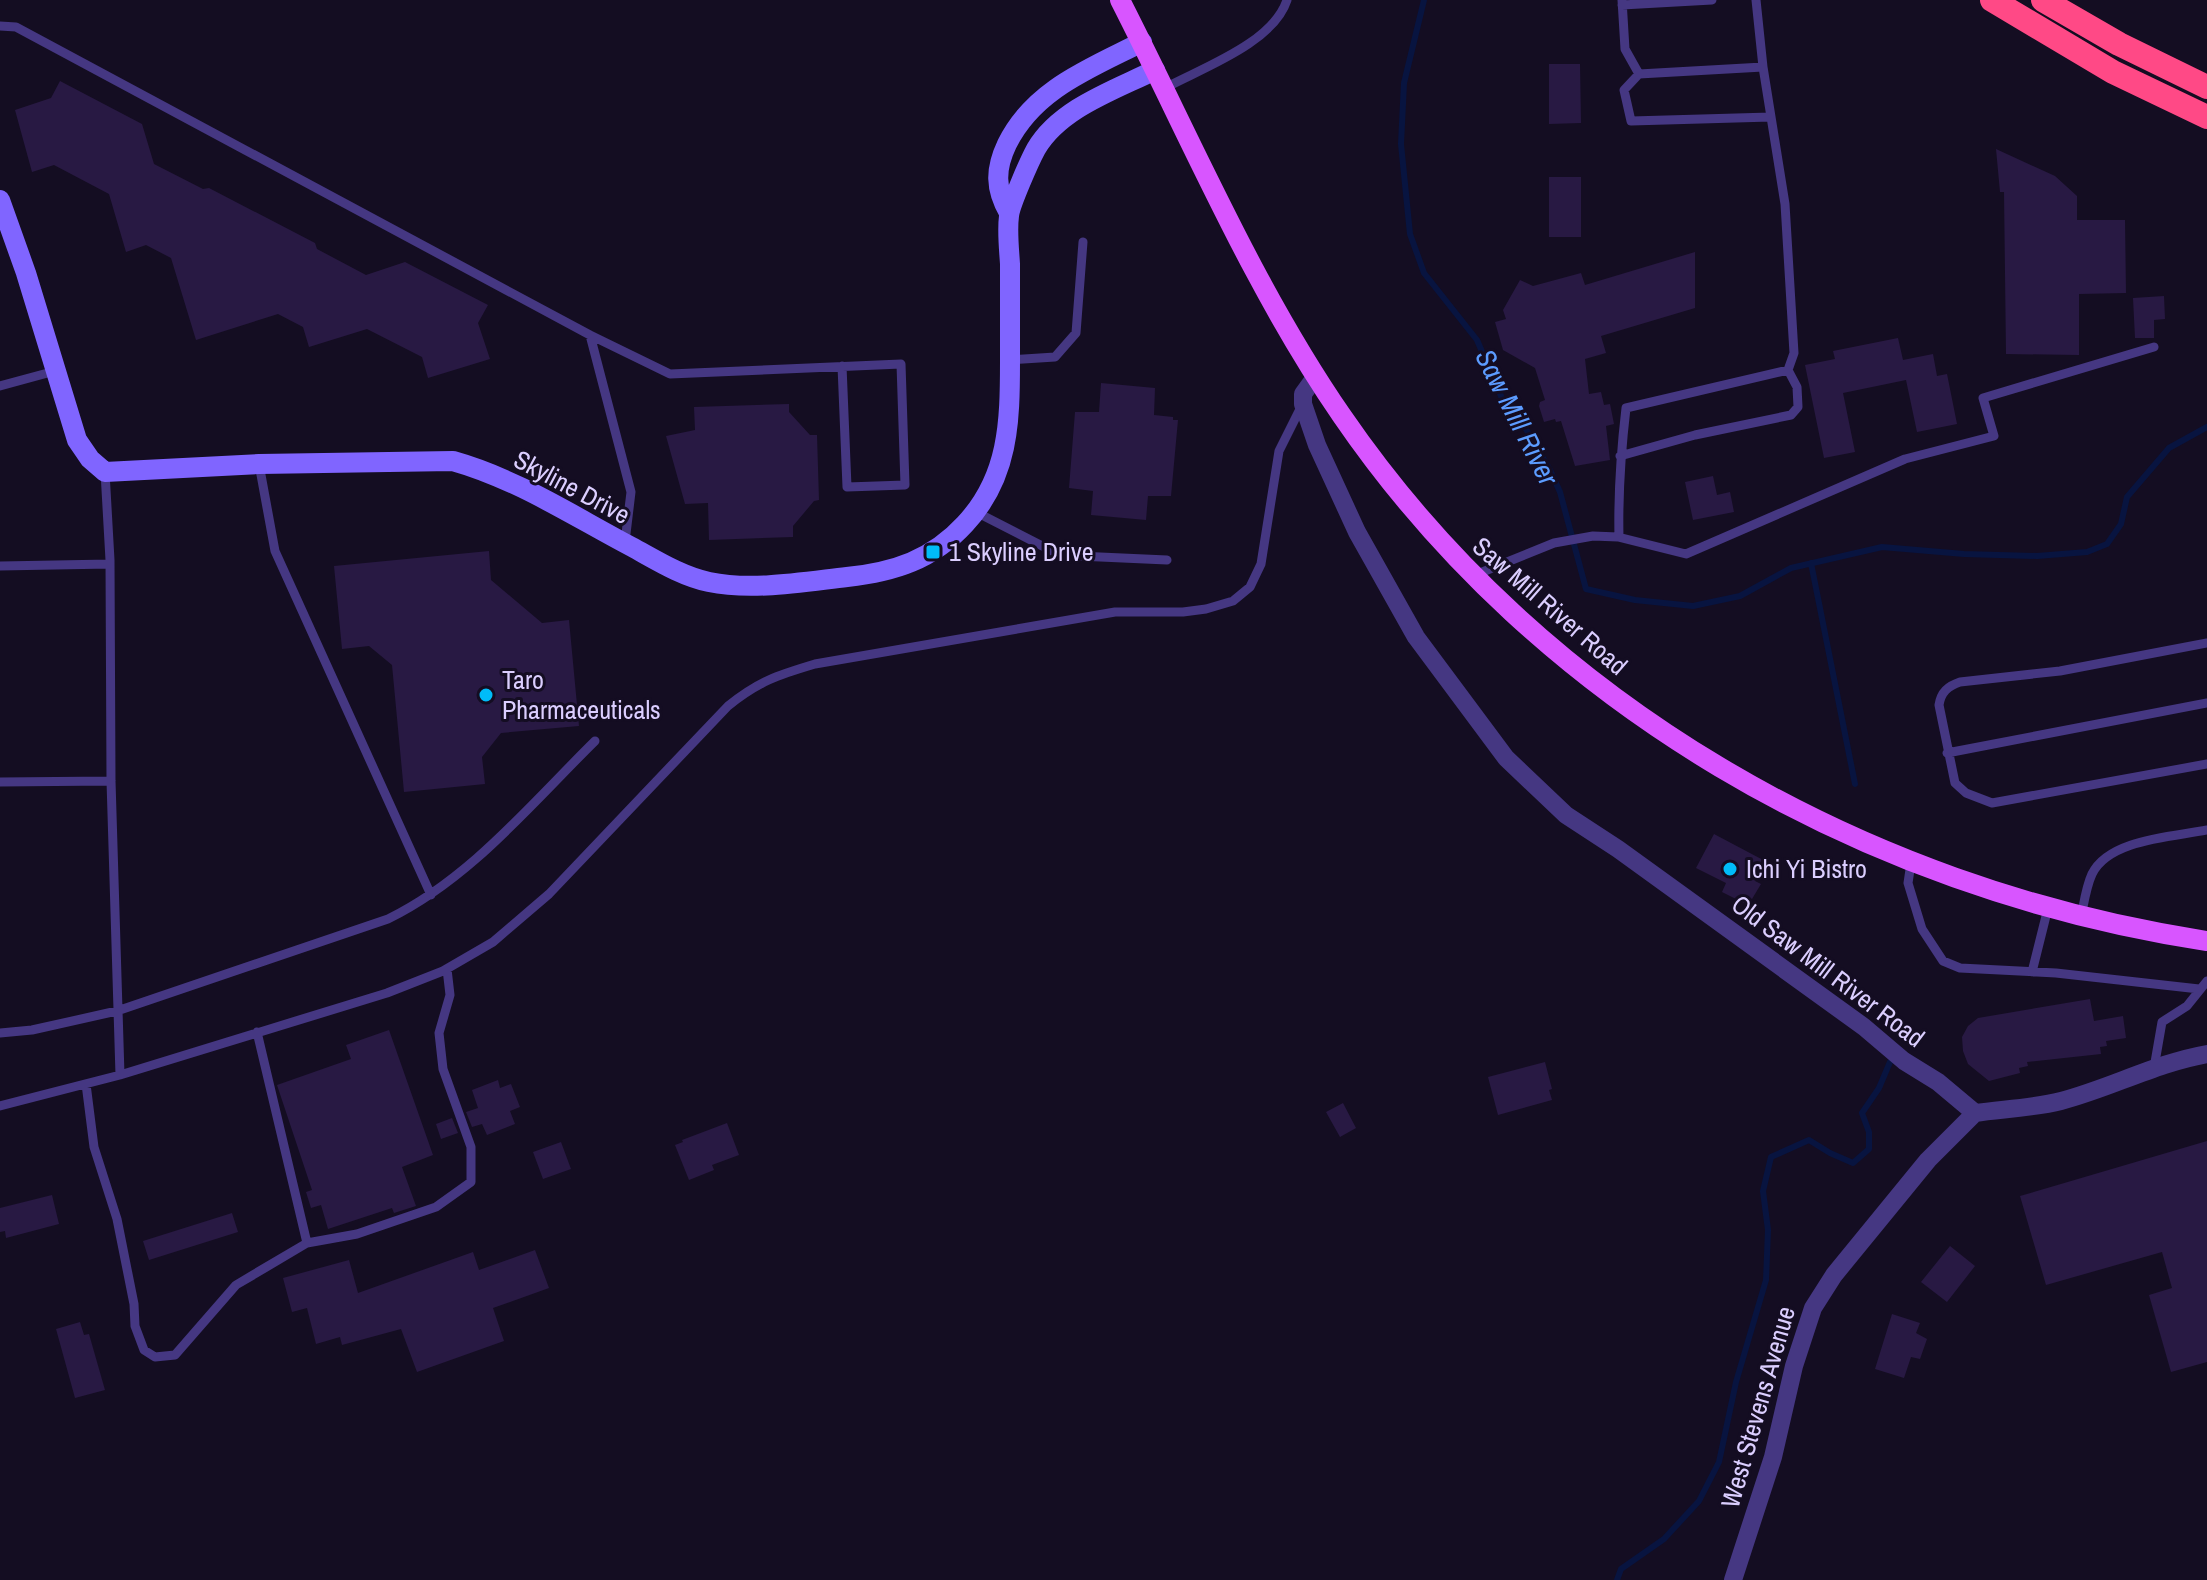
<svg xmlns="http://www.w3.org/2000/svg" width="2207" height="1580" font-family="'Archivo Narrow',sans-serif">
	<style>
		.lines { fill: none; stroke-linecap: round; stroke-linejoin: round }
		.stream { stroke: #081440; stroke-width: 6 }
		.building { fill: #281943 }
		.lane { stroke: #453782; stroke-width: 9 }
		.street { stroke: #453782; stroke-width: 18 }
		.secondary { stroke: #8065ff; stroke-width: 20 }
		.primary { stroke: #d855ff; stroke-width: 20 }
		.highway { stroke: #ff4986; stroke-width: 24 }
		.poi-dot { fill: #00bcf9; stroke: #140d22; stroke-width: 3 }
		.labels { text-anchor: middle; stroke-width: 6; stroke-linejoin: round; paint-order: stroke }
		.street-label { font-size: 26px; fill: #dbceff; stroke: #140d22 }
		.poi-label { font-size: 26px; fill: #dbceff; stroke: #140d22; text-anchor: start }
		.water-label { font-size: 28px; font-style: italic; fill: #5c9cff; stroke: #140d22 }
	</style>
	<rect width="100%" height="100%" fill="#140d22"/>
	<g class="lines">
		<!-- stream -->
		<path class="stream" d="M1424,0L1404,83L1401,144L1410,234L1424,273L1477,340L1504,403L1526,429L1550,470L1560,492L1586,589L1635,600L1693,606L1740,596L1791,568L1882,547L1964,554L2037,556L2087,552L2107,544L2121,524L2127,497L2169,448L2207,427
			M1811,563L1855,784
			M1617,1580L1621,1569L1664,1539L1699,1501L1719,1462L1736,1382L1766,1280L1768,1230L1763,1191L1771,1157L1809,1140L1830,1153L1853,1163L1869,1149V1132L1862,1113L1879,1088L1890,1062"/>
	</g>
	<!-- building -->
	<path class="building" d="M1549,64H1580L1581,123L1549,124Z
		M60,81L142,124L154,164L203,189L209,188L315,243L317,249L366,275L405,262L488,305L478,323L490,359L428,378L422,357L367,329L309,347L303,327L278,314L196,340L171,258L146,245L126,252L109,194L54,165L32,172L15,110L51,98Z
		M1996,149L2055,176L2077,196V220H2125L2126,293L2079,294V355L2006,354L2004,192H2000Z
		M1549,177H1581V237H1549Z
		M1695,252V308L1601,336L1606,353L1585,359L1589,394L1601,392L1604,405L1610,404L1614,424L1606,426L1610,460L1575,466L1561,421L1556,422L1555,419L1544,422L1539,406L1540,402L1545,400L1535,368L1503,350L1495,322L1506,319L1503,310L1520,280L1533,286L1581,273L1585,285Z
		M2164,296L2165,319L2154,320V338H2135L2133,298Z
		M1898,338L1903,360L1933,354L1937,376L1947,374L1957,424L1917,432L1906,380L1843,393L1855,452L1824,458L1805,365L1835,359L1833,351Z
		M1101,383L1155,388L1154,415L1173,417V420H1178L1171,496H1148L1146,520L1091,515L1093,491L1069,488L1075,412H1099Z
		M789,404V412L810,435H817L819,500L814,501L793,526V537L709,540L708,503L685,504L666,436L695,430L694,407Z
		M1713,476L1717,495L1730,492L1734,512L1693,520L1685,482Z
		M489,551L491,580L542,623L569,620L579,726L501,733L482,757L485,784L404,792L392,665L369,646L342,649L334,566Z
		M1714,834L1765,861L1755,881L1761,884L1752,899L1747,897L1744,903L1722,892L1726,883L1696,868Z
		M2090,999L2094,1021L2123,1016L2126,1038L2106,1041L2107,1046L2100,1047L2101,1054L2027,1062L2028,1066L2019,1068L2020,1073L1989,1081L1968,1064L1963,1051L1962,1037L1968,1026L1978,1018Z
		M389,1030L433,1155L402,1167L416,1206L394,1213L392,1208L328,1229L321,1205L311,1208L306,1192L312,1190L277,1085L351,1059L346,1045Z
		M1545,1062L1552,1089L1549,1090L1552,1100L1498,1115L1488,1077Z
		M498,1080L500,1088L511,1084L520,1107L510,1111L515,1124L487,1135L482,1124L472,1127L466,1112L478,1108L472,1090Z
		M1343,1103L1356,1128L1340,1137L1326,1112Z
		M452,1118L458,1133L441,1139L436,1124Z
		M727,1123L739,1155L712,1165L714,1170L689,1180L675,1145L683,1142L682,1140Z
		M2207,1141V1362L2171,1372L2149,1295L2172,1288L2162,1252L2046,1285L2020,1196Z
		M561,1142L571,1169L543,1179L533,1152Z
		M52,1195L59,1224L6,1238L5,1231L0,1232V1208Z
		M232,1213L238,1232L149,1260L143,1241Z
		M1950,1246L1975,1266L1947,1302L1921,1282Z
		M535,1250L549,1288L493,1308L504,1341L417,1372L401,1329L342,1345L340,1337L316,1344L307,1308L292,1312L283,1278L349,1260L358,1293L473,1252L479,1270Z
		M1892,1314L1920,1323L1916,1333L1927,1339L1920,1359L1911,1357L1904,1378L1875,1369Z
		M80,1322L84,1335L89,1334L105,1390L75,1398L56,1329Z"/>
	<g class="lines">
		<!-- lane -->
		<path class="lane" d="M1622,0L1625,49L1639,74
			M1756,0L1763,67
			M1622,5L1712,0
			M0,26L16,27L590,335L631,492L625,542
			M1165,88C1202,68 1273,43 1287,0
			M1771,117L1631,121L1624,90L1639,74L1763,67L1785,204L1794,353L1788,370
			M590,335L670,374L901,364L905,485L847,487L842,366
			M1010,360L1055,357L1076,333L1083,242
			M0,386L55,371
			M259,464L275,551L431,895
			M105,472L110,560L111,781L120,1075
			M976,512L1052,551L1078,556L1167,560
			M1619,537C1618,493 1621,451 1626,408L1788,370L1797,387L1798,407L1791,415L1695,435L1620,456
			M0,566L110,564
			M1475,575L1554,543L1593,536L1618,537L1686,554L1905,459L1994,436L1983,398L2154,347
			M2207,643L2060,671L1960,682C1948,686 1941,692 1939,705L1955,783L1966,793L1992,803L2207,764
			M1947,753L2207,703
			M0,782L111,781
			M1911,863L1908,883L1922,929L1943,961L1960,968L2056,973L2199,989
			M2081,917C2084,903 2086,887 2092,874C2109,839 2173,837 2207,830
			M2032,972L2048,908
			M0,1033L32,1030L117,1011L388,919C470,879 531,804 595,741
			M2154,1068L2162,1022L2187,1006L2207,981
			M86,1084L94,1147L117,1219L134,1304L135,1326L144,1350L155,1357L175,1355L236,1285L307,1243L257,1032
			M0,1106L120,1075L387,993L443,971L493,942L549,894L728,706C759,681 778,675 815,664L1115,612H1183L1206,609L1233,601L1250,587L1261,564L1279,451L1301,407
			M307,1243L357,1234L436,1207L471,1182V1147L443,1069L439,1033L450,995L447,969"/>
		<!-- street -->
		<path class="street" d="M1316,376L1303,394V404L1317,445L1357,532L1416,637L1506,758L1566,815L1618,849L1864,1027L1904,1061L1938,1082L1975,1113C2003,1109 2033,1108 2061,1101C2111,1088 2156,1063 2207,1054
			M1733,1580L1773,1457L1794,1366L1813,1308L1834,1275L1928,1160L1975,1113"/>
		<!-- secondary -->
		<path class="secondary" d="M0,200L26,273L77,440L90,459L105,472L259,464L453,461C517,479 573,516 632,547C656,560 681,576 709,582C752,591 803,582 847,577C894,572 932,560 965,524C1009,477 1010,422 1010,361C1010,329 1010,296 1010,264C1009,248 1007,231 1009,216C1010,205 1030,160 1036,149C1060,108 1115,90 1155,70
			M1009,213C995,189 995,169 1007,144C1034,89 1091,68 1142,42"/>
		<!-- primary -->
		<path class="primary" d="M1120,0C1191,139 1253,287 1342,416C1540,705 1864,889 2207,941"/>
		<!-- highway -->
		<path class="highway" d="M1992,0L2113,72L2207,117
			M2043,0L2119,44L2207,87"/>
	</g>
	<!-- markers -->
	<g class="poi-dot">
		<rect x="925" y="544" width="16" height="16" rx="4"/>
		<circle cx="486" cy="695" r="8"/>
		<circle cx="1730" cy="869" r="8"/>
	</g>
	<g class="labels">
		<!-- street labels -->
		<g class="street-label">
			<text transform="translate(572 487) rotate(28)" y="9">Skyline Drive</text>
			<text transform="translate(1550 606) rotate(41)" y="9">Saw Mill River Road</text>
			<text transform="translate(1828 971) rotate(37)" y="9">Old Saw Mill River Road</text>
			<text transform="translate(1758 1407) rotate(-74)" y="9">West Stevens Avenue</text>
		</g>
		<!-- poi labels -->
		<g class="poi-label">
			<text x="949" y="561">1 Skyline Drive</text>
			<text x="502" y="689">Taro<tspan x="502" dy="30">Pharmaceuticals</tspan></text>
			<text x="1746" y="878">Ichi Yi Bistro</text>
		</g>
		<!-- water labels -->
		<g class="water-label">
			<text transform="translate(1517 417) rotate(63)" y="10">Saw Mill River</text>
		</g>
	</g>
</svg>
